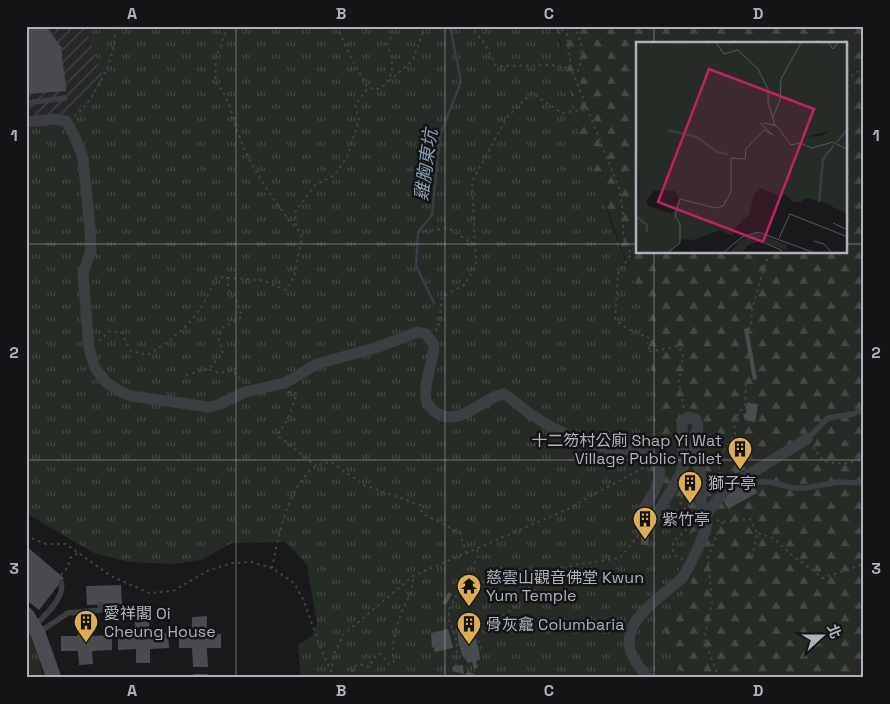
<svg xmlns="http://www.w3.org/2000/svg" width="890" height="704" font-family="'Space Grotesk','Noto Sans TC',sans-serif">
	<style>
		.industrial { fill: url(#industrial-furrows) }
		.grass { fill: url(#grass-tufts) }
		.forest { fill: url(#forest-firs); fill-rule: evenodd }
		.park { fill: #252c26 }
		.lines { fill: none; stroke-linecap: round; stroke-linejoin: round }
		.stream { stroke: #363d44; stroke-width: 2.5 }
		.building { fill: #4a4b4e }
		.path { stroke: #424448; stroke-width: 2; stroke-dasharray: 2.5 4; stroke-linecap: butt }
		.lane { stroke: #3c3d41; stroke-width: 5.5 }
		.street { stroke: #3c3d41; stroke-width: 11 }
		.secondary { stroke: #4a4c51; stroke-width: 15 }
		.grid { fill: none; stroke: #afb2ba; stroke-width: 1; stroke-opacity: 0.55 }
		.labels { text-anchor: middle; stroke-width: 5; stroke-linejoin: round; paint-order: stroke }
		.poi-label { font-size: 16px; fill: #afb2ba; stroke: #151517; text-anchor: start }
		.water-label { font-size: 18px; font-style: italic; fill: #8a9fb0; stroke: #151517 }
		.inset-river { fill: none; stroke: #363d44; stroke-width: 2.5 }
		.inset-road { fill: none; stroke: #56575b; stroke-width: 1 }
		.view { fill: #c12060; fill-opacity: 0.15; stroke: #c12060; stroke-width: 2.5 }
		.inset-edge { fill: none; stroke: #afb2ba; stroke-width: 2.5 }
		.neatline { fill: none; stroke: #afb2ba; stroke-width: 2 }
		.grid-label { font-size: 16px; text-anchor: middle; font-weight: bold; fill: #afb2ba }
	</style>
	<defs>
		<pattern id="industrial-furrows" width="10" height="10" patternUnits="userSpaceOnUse" patternTransform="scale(1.25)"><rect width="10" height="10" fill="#262729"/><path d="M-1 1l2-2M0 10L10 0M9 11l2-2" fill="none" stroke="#434446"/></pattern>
		<pattern id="grass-tufts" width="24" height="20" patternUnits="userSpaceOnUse" patternTransform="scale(1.25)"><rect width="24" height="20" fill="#252c26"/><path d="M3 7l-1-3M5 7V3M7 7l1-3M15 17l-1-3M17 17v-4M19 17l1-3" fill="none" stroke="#424843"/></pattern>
		<pattern id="forest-firs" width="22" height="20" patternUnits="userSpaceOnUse" patternTransform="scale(1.25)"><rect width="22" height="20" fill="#252c26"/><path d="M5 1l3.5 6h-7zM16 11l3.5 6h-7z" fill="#424843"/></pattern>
	</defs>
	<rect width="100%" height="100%" fill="#1a1a1c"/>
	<!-- industrial -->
	<path class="industrial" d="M26,26H85L103,76L80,108L70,114L26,117Z"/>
	<!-- grass -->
	<path class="grass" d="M85,26H555L596,177L612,225L642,304L655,389L650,471L666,484L687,522L691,583L663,627L677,667L689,678H301L298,645L312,636L317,623L307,565L286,542L232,543L201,560L174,564L128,562L94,553L26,513V117L70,114L80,108L103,76Z
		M26,628L34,640L44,678H26Z"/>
	<!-- forest -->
	<path class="forest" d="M555,26H864V678H689L677,667L663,627L691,583L687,522L666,484L650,471L655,389L642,304L578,128L561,44ZM638,44H846V252H638Z"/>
	<!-- park -->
	<path class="park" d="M696,530L698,533L681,573L679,570L684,558H681C684,546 685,537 696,530Z"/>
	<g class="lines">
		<!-- stream -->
		<path class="stream" d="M434,303L416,266L418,232L432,215L440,135L461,82L450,26"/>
	</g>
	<!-- building -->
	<path class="building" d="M26,26H46L61,47L66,91L26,94Z
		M748,328L757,379L753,380L744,329Z
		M747,403L758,404L755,422L745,420L743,414L746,413Z
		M744,466L746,469L735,474L734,471Z
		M742,485L745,491L744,485H747L751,491L750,486L754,485L757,493L728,509L722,498Z
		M688 505a3 3 0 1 1 6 0a3 3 0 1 1-6 0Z
		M641,535L649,536L648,545H641Z
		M26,546L64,578L39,610L26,600Z
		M121,585L122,604L87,605L86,586Z
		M448,592L452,594L446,605L442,603Z
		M207,616V634H221V648H207L208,667H193L192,648H179V634H192V617Z
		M135,621H149V634L168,633L169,648L150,649V663H136V649L118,650V635L135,634Z
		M91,622L92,636L112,635V650L92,651L93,664L79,665L78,651H61V636H78L77,623Z
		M470,628L473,636H475L479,650L480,660L476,661L478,667L474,669L472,662L468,663L462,655L458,641V632Z
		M448,629L453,648L435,652L434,647L432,648L431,633Z
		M463,665L464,674L452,671L453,666Z
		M468,671L475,675L474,678H462Z
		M193,674H208V678H193Z"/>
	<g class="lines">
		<!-- path -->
		<path class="path" d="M46,26L61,47L66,91
			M224,26L225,34L216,58L215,82C231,98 232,121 241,141C254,172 275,203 296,229
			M337,26L348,52L368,88
			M470,26L485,44L496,66L552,65L570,68
			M556,26L567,34L571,68L619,188L623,212V235L631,254L618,274L615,318C626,332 638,331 652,340L648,352L679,346L683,356L679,383L684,409
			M573,26C584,42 584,58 576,75
			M846,80L864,67
			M389,81L413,60L425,26
			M74,116C94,103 120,50 114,26
			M418,232L448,228L475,245
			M227,277L229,294L236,299L242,317L222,328L219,339L223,354L208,369L219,373L233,371L243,382
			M751,324L752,309L769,252
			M435,330L438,329L442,297L464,285L476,265L472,182L507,117L532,93L562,113L588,109
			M99,341L110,331L121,332L131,351L148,355C184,331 200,318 216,277L261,280L286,290L294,277L302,236L296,227L295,212L315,185L335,175L347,157L359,120L355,105L368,88L380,89C397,74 393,63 387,43L391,38L390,26
			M186,375L208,369
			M288,392L297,393L288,419L277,435L316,466
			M813,447L823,461C839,465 849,464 864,458
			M721,481L718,458L735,435L734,420L745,405L746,381
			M684,489L693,485
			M684,490L680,502L691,518
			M671,510L676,508L682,522L695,517
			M717,520L722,522L750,519L757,533
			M26,536L46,544H66L111,576L149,593L173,591L207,571L232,563L251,562L272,568L294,583L303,599L321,649L331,671L335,652L343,635L413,576L568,509C594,493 621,481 647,465
			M752,557L757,533L773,538L794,557L823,578L864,564
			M683,559L678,558L673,551V542L689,527L697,526
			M272,568C278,538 288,484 316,466C319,464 326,463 331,462L364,485L420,505L422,513L460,533L466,552
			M61,575L68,567L70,558L78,553
			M481,649L475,629L506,614L536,589L548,574L574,565L620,558L640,533
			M456,666L457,646L455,634L449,620V609L479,555L476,548
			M331,678V671
			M350,678L354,666L360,664L369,667C372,662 374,654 381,654L388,664L394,662C390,647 397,621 404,607C408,598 414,588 413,577
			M719,678L704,639L712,602L708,558L718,531L722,530V522"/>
		<!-- lane -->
		<path class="lane" d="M26,103L65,98
			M807,439L828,418L853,414L864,409
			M742,482H770L793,488H806L838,482L864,483
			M34,626C44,617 66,597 61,582
			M38,633L68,613L101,610L100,604"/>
		<!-- street -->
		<path class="street" d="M26,122L55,119L66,121L74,135L83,158L90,229L91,250L83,273L89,348L95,368L107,383L121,392L131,396L209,407L218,405L245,392L285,383L317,364L378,347L418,332L426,334L434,345C434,363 423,381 426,399C428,406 432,410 437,413C461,428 482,397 504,394C515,400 522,409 532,415C553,429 577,441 602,447C618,451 651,446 658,464C665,485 646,500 640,517L642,524L646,526L654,519L683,470L682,423L688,417L696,419L698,427L694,447L702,483L701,501L707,521L706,529C699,545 692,564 682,578C677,583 670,588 664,593C632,620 612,641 649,678
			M705,516L727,488L807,439"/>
		<!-- secondary -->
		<path class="secondary" d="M26,614L38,633L54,678"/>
	</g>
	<!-- grid -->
	<path class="grid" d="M236,26V678M445,26V678M654,26V44M26,244H638M846,244H864M654,252V678M26,460H864"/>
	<!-- icons -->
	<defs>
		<symbol id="building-pin" viewBox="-11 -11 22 30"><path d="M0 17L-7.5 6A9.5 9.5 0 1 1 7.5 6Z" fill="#dcad52" stroke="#151517"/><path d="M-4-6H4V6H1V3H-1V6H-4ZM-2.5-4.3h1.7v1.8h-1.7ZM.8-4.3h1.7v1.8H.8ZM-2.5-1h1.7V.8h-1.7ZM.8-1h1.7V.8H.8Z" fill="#111"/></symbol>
		<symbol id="temple-pin" viewBox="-11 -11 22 30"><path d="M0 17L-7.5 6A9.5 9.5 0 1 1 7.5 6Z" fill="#dcad52" stroke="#151517"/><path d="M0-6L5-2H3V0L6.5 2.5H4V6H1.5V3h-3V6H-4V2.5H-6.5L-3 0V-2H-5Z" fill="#111"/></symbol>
	</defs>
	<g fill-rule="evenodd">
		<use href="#building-pin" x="726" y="435" width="28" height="38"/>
		<use href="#building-pin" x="676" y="469" width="28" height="38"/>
		<use href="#building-pin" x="631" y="505" width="28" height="38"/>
		<use href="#temple-pin" x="455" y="572" width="28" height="38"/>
		<use href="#building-pin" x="72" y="608" width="28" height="38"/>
		<use href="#building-pin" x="455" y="610" width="28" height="38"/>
	</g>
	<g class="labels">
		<!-- poi labels -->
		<g class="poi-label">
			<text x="722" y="446" text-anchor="end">十二笏村公廁 Shap Yi Wat<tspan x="722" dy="18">Village Public Toilet</tspan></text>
			<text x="708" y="489">獅子亭</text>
			<text x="662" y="525">紫竹亭</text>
			<text x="486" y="583">慈雲山觀音佛堂 Kwun<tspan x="486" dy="18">Yum Temple</tspan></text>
			<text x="104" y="619">愛祥閣 Oi<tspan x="104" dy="18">Cheung House</tspan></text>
			<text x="486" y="630">骨灰龕 Columbaria</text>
		</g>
		<!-- water labels -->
		<g class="water-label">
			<text transform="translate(426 165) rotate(-82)" y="6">雞胸東坑</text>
		</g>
	</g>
	<!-- overview -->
	<g transform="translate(636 42)">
		<rect width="211" height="211" fill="#1a1a1c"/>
		<path d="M32,76L104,81L130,90L139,87L164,95L184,94L203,85H211V172L187,160L169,156L165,160H157L150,153L143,154L124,146L118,152L113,173L98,187L97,194L83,188L58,198L46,197L33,211H0L3,145L0,85ZM18,148L39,149L43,156L36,172L12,164L10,160ZM120,191L151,203L150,208L125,199L112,203L106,211H94L103,199Z" fill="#252c26" fill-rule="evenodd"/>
		<path d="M0,1H211V85L160,97H154L149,90L139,87L130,90L104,81L32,76L0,85Z" fill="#252c26"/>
		<path class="inset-river" d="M32,88L61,95L81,110L92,112M201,100L212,86M183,160L187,117L198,103M0,174L11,183V190"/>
		<path class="inset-road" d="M80,1L88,12L102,8L122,27L132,47V60L139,84M193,1L197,7L202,1M137,75L144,58L145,37L165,1M128,81L141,84L155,103L164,101L176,106L197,100L212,108M197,181L212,188M143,196L154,172L212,195M178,199L188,202L196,211M129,201L145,208L146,211M31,211L44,201V182L39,174L44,157L79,166L87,164L95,150V116L109,117L110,107L128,88L137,93L124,81M87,211L106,195L122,190L179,211"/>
		<path class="view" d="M73,27L178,67L127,200L22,160Z"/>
		<rect width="211" height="211" class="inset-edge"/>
	</g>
	<!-- border -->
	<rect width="890" height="704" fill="none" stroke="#151517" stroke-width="55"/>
	<!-- north arrow -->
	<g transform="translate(822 636) rotate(69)" stroke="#151517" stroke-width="4" paint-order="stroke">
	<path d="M0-4L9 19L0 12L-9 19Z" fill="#afb2ba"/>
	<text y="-8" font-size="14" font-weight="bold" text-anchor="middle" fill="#afb2ba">北</text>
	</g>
	<rect x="28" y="28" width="834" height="648" class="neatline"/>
	<g class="grid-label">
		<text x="132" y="19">A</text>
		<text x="341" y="19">B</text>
		<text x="549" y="19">C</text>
		<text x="758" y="19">D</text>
		<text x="14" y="141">1</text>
		<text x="876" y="141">1</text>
		<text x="14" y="358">2</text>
		<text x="876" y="358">2</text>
		<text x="14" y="574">3</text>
		<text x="876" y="574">3</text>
		<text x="132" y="696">A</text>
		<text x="341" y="696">B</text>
		<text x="549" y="696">C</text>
		<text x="758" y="696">D</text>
	</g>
</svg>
